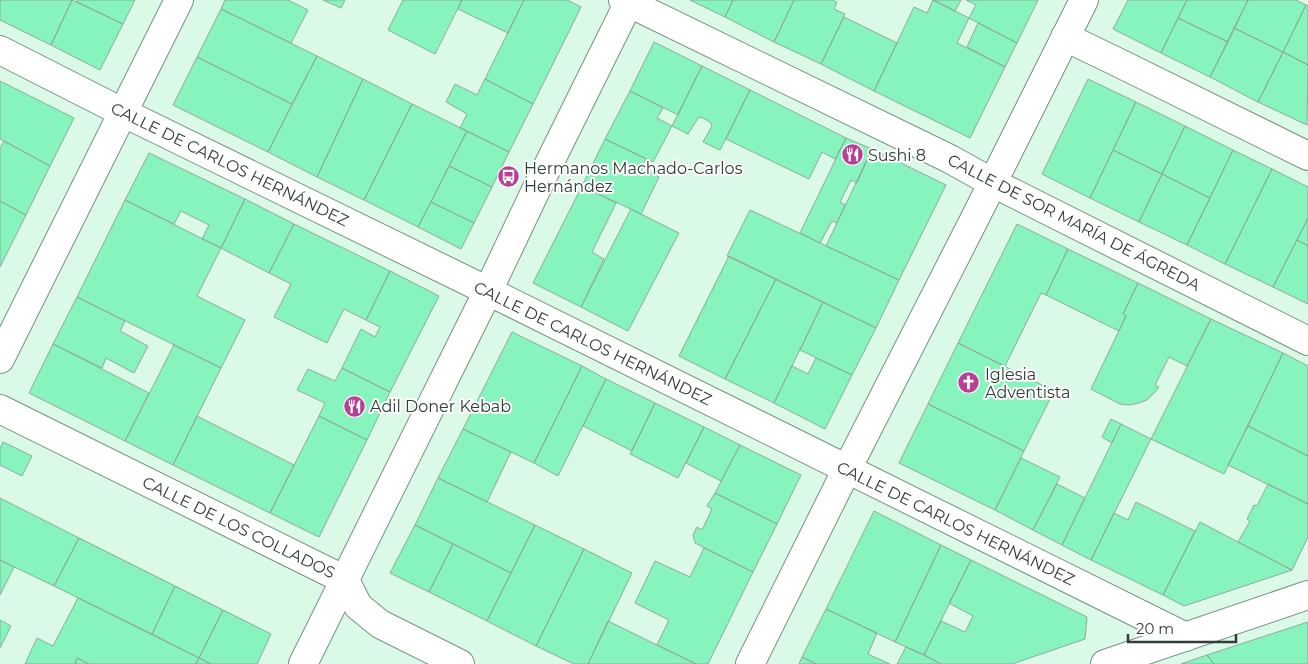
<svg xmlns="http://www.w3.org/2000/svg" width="1308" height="664" font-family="Montserrat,sans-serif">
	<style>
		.building { fill: #87f4bd; stroke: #8eab9a }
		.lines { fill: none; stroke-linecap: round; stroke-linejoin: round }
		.minor-casing { stroke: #769282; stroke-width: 30 }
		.minor { stroke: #fff; stroke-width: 28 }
		.labels { text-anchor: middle; stroke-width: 4; stroke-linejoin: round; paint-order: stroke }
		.poi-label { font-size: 16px; fill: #313d36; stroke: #fdfdfd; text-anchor: start }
		.street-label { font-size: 16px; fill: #313d36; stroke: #fdfdfd }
	</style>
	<rect width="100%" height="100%" fill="#daf9e7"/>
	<!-- building -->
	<path class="building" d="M1,0H72L51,45L0,20V3Z
		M72,0L123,24L100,70L51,45Z
		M77,0H135L123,24L77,2Z
		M225,0H288L308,10L291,43L221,9Z
		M323,0H345L341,8Z
		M403,0H462L435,54L388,30Z
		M462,0H524L508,33L458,9Z
		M524,0H567L581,7L533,104L485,79Z
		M690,0H733L725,17Z
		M733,0H794L774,42L725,17Z
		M794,0H832L837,2L834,9L845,14L821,64L774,42Z
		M933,0L969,18L957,43L1005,67L970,138L874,91L914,7L927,13Z
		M933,0H961L955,11Z
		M966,0H1038L1017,43L969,18L976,5Z
		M1128,0H1187L1161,53L1113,29Z
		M1187,0H1248L1228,42L1178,18Z
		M1248,0H1296L1306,5L1283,52L1234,28Z
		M1306,5L1308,6V65L1283,52Z
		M221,9L317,56L292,104L197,57Z
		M844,17L897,43L874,91L821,64Z
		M1178,18L1228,42L1210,77L1161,53Z
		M978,23L1017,43L1005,67L967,47Z
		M1234,28L1283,52L1258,102L1210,77Z
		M654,42L702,66L678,115L630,91Z
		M1283,52L1308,65L1307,125L1258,102Z
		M317,56L363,79L317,177L268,152Z
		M197,57L292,104L268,152L173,105Z
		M702,66L750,90L720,150L703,142L712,126L710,122L701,117L698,118L688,134L672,126Z
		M363,79L412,104L364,200L317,177Z
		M485,79L533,104L509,152L460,128L467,114L446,102L455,84L477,95Z
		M1088,79L1136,102L1090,198L1042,174Z
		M0,81L74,118L50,166L0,139Z
		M750,90L846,138L835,159L822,152L809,179L726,139Z
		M630,91L663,108L657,118L672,126L653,162L605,139Z
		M1136,102L1185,126L1162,174L1113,150Z
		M412,104L467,131L418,227L364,200Z
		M1185,126L1233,150L1210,198L1162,174Z
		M467,131L509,152L492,187L449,166Z
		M846,138L872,149L857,183L851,180L840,202L845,205L837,223L832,221L820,243L800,233Z
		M605,139L646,159L641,167L659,177L641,214L582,186Z
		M4,141L50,166L26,215L0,201V148Z
		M872,149L946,185L899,280L826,246Z
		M1113,150L1162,174L1139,222L1090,198Z
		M1233,150L1272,169L1225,264L1187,245Z
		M149,153L245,199L221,248L202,239L209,225L181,211L174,224L125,200Z
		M449,166L492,187L474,223L431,202Z
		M1272,169L1308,187V218L1273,287L1225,264Z
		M1162,174L1210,198L1187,245L1139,222Z
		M582,186L616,203L592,252L604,259L581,307L533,283Z
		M245,199L294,224L269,273L221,248Z
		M125,200L221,248L197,296L245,320L221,368L77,297Z
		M0,201L26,215L0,267Z
		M431,202L474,223L461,249L418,227Z
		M631,209L679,233L628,331L581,307Z
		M750,210L899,280L876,328L727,256Z
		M1308,218V246L1297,240Z
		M294,224L390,271L366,320L344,309L327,343L274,317L291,284L269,273Z
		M1017,224L1068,249L1046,295L1041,293L1005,366L958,343Z
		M1297,240L1308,246V304L1273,287Z
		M1068,249L1138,283L1123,314L1126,316L1119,331L1046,295Z
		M729,256L776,279L725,379L679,356Z
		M390,271L439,296L390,392L342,368L361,329L375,337L380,327L366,320Z
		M776,279L823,302L774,403L725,379Z
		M1138,283L1211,319L1187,366L1169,357L1155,385L1159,387L1154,393L1147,400L1139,403L1129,405L1120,404L1091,389L1126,316L1123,314Z
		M77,297L125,321L120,331L148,346L134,373L106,358L102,368L53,344Z
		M823,302L876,328L852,375L800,350Z
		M1211,319L1283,353L1224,474L1151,439Z
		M512,332L582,366L534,463L463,429Z
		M958,343L1054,391L1024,451L928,404Z
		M53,344L149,393L125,441L29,393Z
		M174,345L221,368L173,465L125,441Z
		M1283,353L1308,366V456L1248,426Z
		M816,358L852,375L825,429L774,403L792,366L808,374Z
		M582,366L606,379L558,476L534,463Z
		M342,368L390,392L367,440L319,416L325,403L297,390L308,369L335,381Z
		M606,379L655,403L632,451L583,426Z
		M655,403L704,427L678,478L630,454Z
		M928,404L1024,451L995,510L899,463Z
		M197,416L294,465L270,513L173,465Z
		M319,416L367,440L319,537L270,513Z
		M1111,419L1121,424L1112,443L1102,437Z
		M1121,424L1151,439L1091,560L1062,545Z
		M1248,426L1308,456V504L1228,465Z
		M704,427L740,445L721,481L686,463Z
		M463,429L511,452L487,502L438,478Z
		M3,442L32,456L22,476L0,465V449Z
		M740,445L801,475L777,524L715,493Z
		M1021,458L1060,477L1033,530L995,510Z
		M438,478L535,525L511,573L415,525Z
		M1057,484L1085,498L1062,545L1033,530Z
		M1268,484L1308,504V537L1292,570L1238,542L1250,521L1247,519L1254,505L1257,506Z
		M715,493L777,524L753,572L695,543L693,535L697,527L702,530L712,509L707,506Z
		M0,498L79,538L54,586L0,560Z
		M1136,502L1195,531L1163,595L1091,560L1114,513L1128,520Z
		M874,511L941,545L895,642L826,609Z
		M1200,522L1238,542L1292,570L1184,606L1163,595Z
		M415,525L453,544L429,592L390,573Z
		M535,525L584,549L536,646L487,621Z
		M79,538L175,586L152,634L54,586Z
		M453,544L511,573L487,621L429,592Z
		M941,545L971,560L924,655L895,642Z
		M704,548L753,572L708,664H696L657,645L669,620L635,603L655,561L690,577Z
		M584,549L632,573L588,664H574L536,646Z
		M0,560L14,567L0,595Z
		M971,560L1087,617L1085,639L1012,664H941L924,655L941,621L965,632L973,616L949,603Z
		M175,586L223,610L199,658L152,634Z
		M78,598L199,658L196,664H89L77,658L75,664H25L37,638L53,646Z
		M826,609L877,633L868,654L890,664H816L802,657Z
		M223,610L271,634L257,664H211L199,658Z
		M0,620L11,626L0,648Z
		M608,621L657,645L696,664H588Z
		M1308,622V664H1214L1207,655Z
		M906,647L924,655L941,664H897Z
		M1207,655L1214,664H1181Z
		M802,657L816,664H799Z
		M77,658L89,664H75Z
		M199,658L211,664H196Z"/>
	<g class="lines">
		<defs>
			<path id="minor" d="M623,0L950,159L993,183L1308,341
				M1065,37L1113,60L1308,156
				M0,50L124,113L488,291L1186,637
				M0,359L179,0
				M0,409L345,580L358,606L380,624L460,664
				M303,664L488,291L536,190L630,0
				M750,664L847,469L975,218L1084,0
				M1105,664L1308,595"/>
		</defs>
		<!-- minor casing -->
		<use href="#minor" class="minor-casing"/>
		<!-- minor -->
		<use href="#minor" class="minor"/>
	</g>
	<!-- icons -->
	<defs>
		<symbol id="restaurant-disc" viewBox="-11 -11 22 22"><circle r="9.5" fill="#b74097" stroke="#fdfdfd"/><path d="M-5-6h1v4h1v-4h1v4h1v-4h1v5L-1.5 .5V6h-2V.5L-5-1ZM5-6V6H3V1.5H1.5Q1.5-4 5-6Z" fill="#fff"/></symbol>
		<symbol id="bus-disc" viewBox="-11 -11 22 22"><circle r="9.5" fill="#b74097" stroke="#fdfdfd"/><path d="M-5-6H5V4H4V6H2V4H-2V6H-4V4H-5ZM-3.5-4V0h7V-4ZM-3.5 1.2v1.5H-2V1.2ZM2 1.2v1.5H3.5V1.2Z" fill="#fff"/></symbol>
		<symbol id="church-disc" viewBox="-11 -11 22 22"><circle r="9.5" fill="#b74097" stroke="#fdfdfd"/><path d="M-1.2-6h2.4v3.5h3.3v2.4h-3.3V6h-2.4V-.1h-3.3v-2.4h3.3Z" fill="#fff"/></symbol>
	</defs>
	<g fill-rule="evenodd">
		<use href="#restaurant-disc" x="840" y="142" width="25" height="25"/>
		<use href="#bus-disc" x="496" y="164" width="25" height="25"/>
		<use href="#church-disc" x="956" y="370" width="25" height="25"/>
		<use href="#restaurant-disc" x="342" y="394" width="25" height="25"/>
	</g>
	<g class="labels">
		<!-- poi labels -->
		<g class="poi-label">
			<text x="868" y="161">Sushi 8</text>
			<text x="524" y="174">Hermanos Machado-Carlos<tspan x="524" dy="18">Hernández</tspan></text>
			<text x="985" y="380">Iglesia<tspan x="985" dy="18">Adventista</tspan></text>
			<text x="370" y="412">Adil Doner Kebab</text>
		</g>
		<!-- street labels -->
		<g class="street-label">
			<text transform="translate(230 164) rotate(26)" y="6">CALLE DE CARLOS HERNÁNDEZ</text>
			<text transform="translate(1074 222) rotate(27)" y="6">CALLE DE SOR MARÍA DE ÁGREDA</text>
			<text transform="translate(593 343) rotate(26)" y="6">CALLE DE CARLOS HERNÁNDEZ</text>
			<text transform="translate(956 523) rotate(26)" y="6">CALLE DE CARLOS HERNÁNDEZ</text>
			<text transform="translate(239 527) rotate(26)" y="6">CALLE DE LOS COLLADOS</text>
		</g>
	</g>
	<!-- scale -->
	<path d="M1128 634v8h108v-8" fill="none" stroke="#313d36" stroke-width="2.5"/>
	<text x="1136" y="634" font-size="15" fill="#313d36" stroke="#fdfdfd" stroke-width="4" paint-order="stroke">20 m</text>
</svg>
